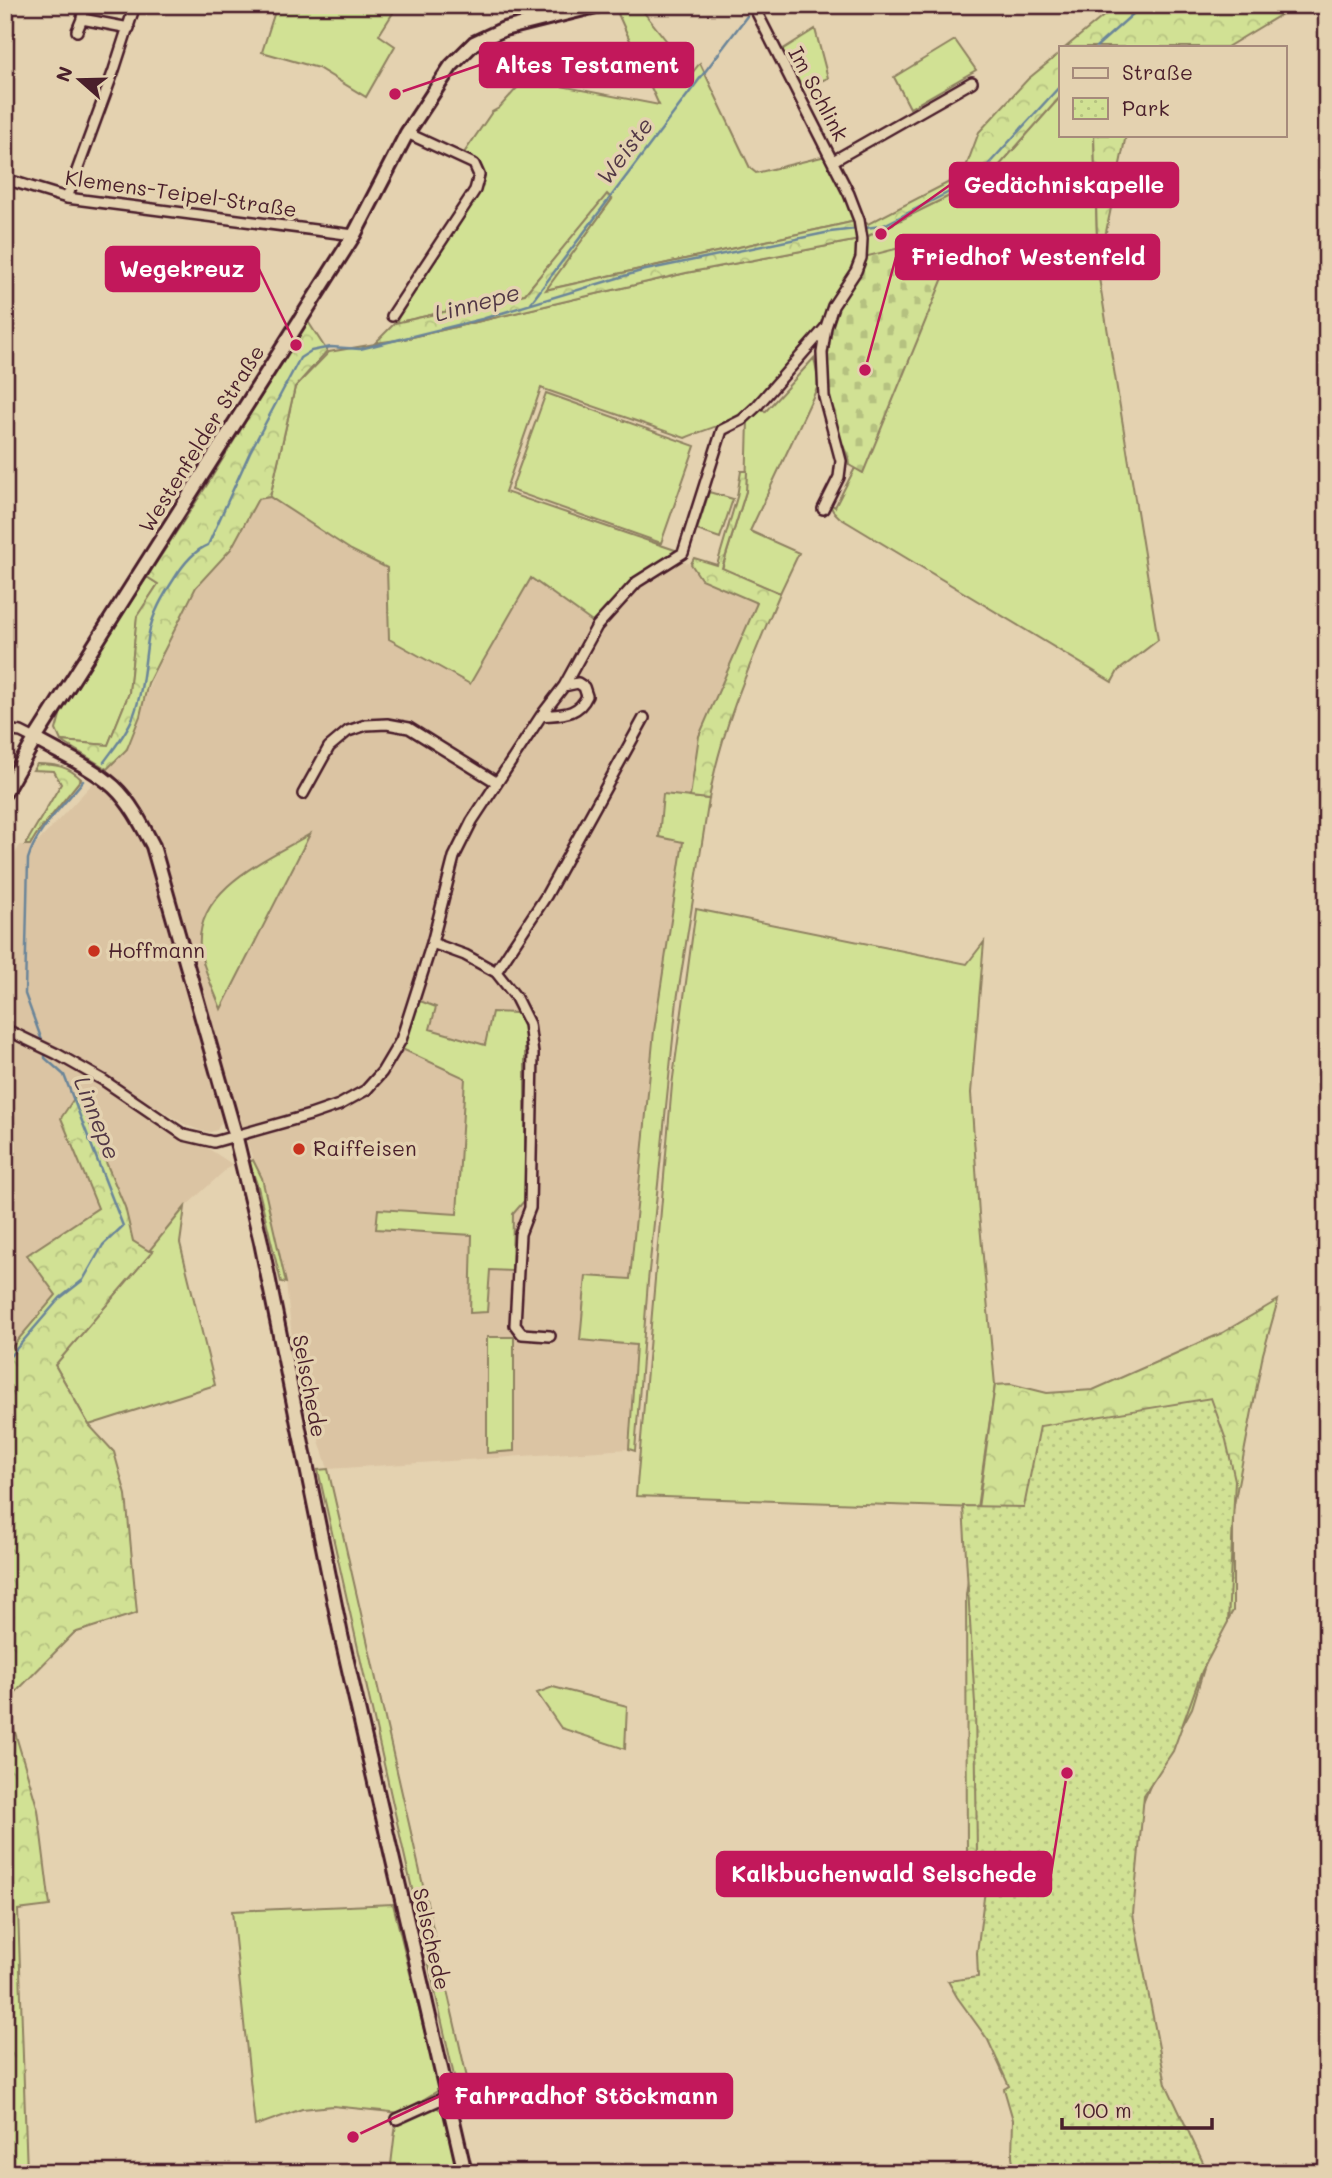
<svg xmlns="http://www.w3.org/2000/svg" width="1332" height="2178" font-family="Mali,sans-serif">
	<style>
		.built { fill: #dbc4a3 }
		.green { fill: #d1e194; stroke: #8e8060; stroke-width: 2 }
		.forest { fill: url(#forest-crowns); stroke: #8e8060; stroke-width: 2 }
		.cemetery { fill: url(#cemetery-stones); stroke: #8e8060; stroke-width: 2 }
		.park { fill: url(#park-dots); stroke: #8e8060; stroke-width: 2 }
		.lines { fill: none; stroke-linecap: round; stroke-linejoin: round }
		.stream { stroke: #6b8599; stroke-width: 2.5 }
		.street-casing { stroke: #4a1f2b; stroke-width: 14 }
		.secondary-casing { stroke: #4a1f2b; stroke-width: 18 }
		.street { stroke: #e4d2b0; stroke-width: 9 }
		.secondary { stroke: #e4d2b0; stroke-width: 12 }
		.poi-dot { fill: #c8321e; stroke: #e4d2b0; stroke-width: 2.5 }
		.labels { text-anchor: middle; stroke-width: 7; stroke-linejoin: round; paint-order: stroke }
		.street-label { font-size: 21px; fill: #4a1f2b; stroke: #e4d2b0 }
		.poi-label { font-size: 21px; fill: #4a1f2b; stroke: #e4d2b0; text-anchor: start }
		.water-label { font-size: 23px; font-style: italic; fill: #523846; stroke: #e4d2b0 }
		.leader { fill: none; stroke: #c2185b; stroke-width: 2.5 }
		.callout-dot { fill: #c2185b; stroke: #e4d2b0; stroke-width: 2.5 }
		.callout { fill: #c2185b; stroke: #c2185b; stroke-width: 2.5 }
		.callout-label { font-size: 23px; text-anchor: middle; font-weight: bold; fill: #fff }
	</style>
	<defs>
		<pattern id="forest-crowns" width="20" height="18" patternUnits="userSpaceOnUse" patternTransform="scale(1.75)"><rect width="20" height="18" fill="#d1e194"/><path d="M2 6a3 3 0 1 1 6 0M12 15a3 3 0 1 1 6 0" fill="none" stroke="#b5c180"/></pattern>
		<pattern id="cemetery-stones" width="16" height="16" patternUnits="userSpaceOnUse" patternTransform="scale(1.75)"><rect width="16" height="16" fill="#d1e194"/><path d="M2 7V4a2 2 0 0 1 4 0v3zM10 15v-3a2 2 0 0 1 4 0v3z" fill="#b5c180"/></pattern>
		<pattern id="park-dots" width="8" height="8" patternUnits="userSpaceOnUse" patternTransform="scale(1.75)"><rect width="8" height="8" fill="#d1e194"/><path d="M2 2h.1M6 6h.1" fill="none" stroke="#b5c180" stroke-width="1.8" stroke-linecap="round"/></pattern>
	</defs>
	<rect width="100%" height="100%" fill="#e4d2b0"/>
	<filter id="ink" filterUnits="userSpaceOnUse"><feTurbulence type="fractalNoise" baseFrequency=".0143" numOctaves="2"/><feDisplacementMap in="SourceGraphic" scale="14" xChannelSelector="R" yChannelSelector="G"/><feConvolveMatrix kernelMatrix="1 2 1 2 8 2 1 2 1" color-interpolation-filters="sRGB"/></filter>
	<g filter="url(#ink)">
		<!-- built -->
		<path class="built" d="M270,497L351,550L388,568L389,639L470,684L531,578L594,624L637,587L682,561L691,564L701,579L758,603L699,736L690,797L663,794L683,842L654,1031L630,1279L586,1277L636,1344L629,1449L328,1469L295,1364L286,1283L262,1178L253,1160L220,1062L157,849L143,813L107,769L127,749L152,679L196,587L231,549L258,499Z
			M95,781L122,807L140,832L161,892L215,1082L221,1111L222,1121L217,1130L211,1132L201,1131L184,1124L76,1057L5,1022V871L20,845H35Z
			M5,1035L103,1080L232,1164L185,1207L149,1251L133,1241L125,1207L76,1094L61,1118L98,1208L27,1254L56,1295L5,1355Z"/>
		<!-- green -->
		<path class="green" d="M277,5H398L379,35L395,46L366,97L318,68L262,52Z
			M621,5H638L692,73L700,63L750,168L756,173L826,156L856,221L545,290L612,199L607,195L525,294L395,323L482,187C486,166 482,164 464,153L492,112L499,108L525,79L659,105L615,7Z
			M815,29L828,78L800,90L780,51Z
			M955,40L976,70L910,108L894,77Z
			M1061,96V135H1094L1098,272L1158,640L1118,671L1112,682L840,518L833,511L829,503L835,507L855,468L862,472L864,238L990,176Z
			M859,240C855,292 801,351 767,389C759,397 750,410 740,416C726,424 701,431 685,438L541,388L505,492L678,551L595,624L531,578L470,684L389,639L387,568L351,550L270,497L295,387L329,352L404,339L686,273Z
			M814,358L819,384L750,531L799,553L780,593L722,569L746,491L748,420L760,406L765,412Z
			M546,393L695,446L661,543L511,490Z
			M709,492L733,499L720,538L697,530Z
			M147,577L158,584L137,617L129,693L108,745L61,741L56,730L62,708Z
			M663,794L709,799L677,1000L648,1281L635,1451L629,1449L636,1345L580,1340L586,1276L630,1279L654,1031L683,842L659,837Z
			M310,834L221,1009C215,993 201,964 200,948C195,888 268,859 310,834Z
			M696,909L967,964L984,942L971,1093L979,1214L995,1385L977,1508L636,1496L672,1085Z
			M420,1001L436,1007L430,1029L485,1045L492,1012L517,1013L525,1029V1200L513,1214L512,1271L490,1270L487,1312L470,1313L472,1235L376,1229L378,1209L457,1214L465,1078L402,1049Z
			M253,1160L262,1178L286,1283L281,1282L258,1187L249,1162Z
			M185,1207L180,1243L215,1385L89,1425L55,1365L152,1252L149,1251Z
			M487,1337H514V1451L487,1453Z
			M328,1469L470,2091L456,2085L318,1470Z
			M553,1687L627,1706L625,1749L561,1728L537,1693Z
			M393,1904L439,2090L401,2113L333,2106L302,2109L255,2126L232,1911Z
			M436,2107L448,2115L460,2173H390L396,2123Z"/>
		<!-- forest -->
		<path class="forest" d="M1117,5H1297L1227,47H1066Z
			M1061,52V96L990,176L864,238L861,221L868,224L963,175L979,132L1028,79Z
			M1094,135H1126L1098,271Z
			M607,194L612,199L546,290L856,221L859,240L686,273L404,339L375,343L395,323L525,294Z
			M307,320L327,351L295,387L270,497L258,499L231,549L196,587L148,683L140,716L127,749L107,769L61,741L108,745L129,693L137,616L158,584L147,577L207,485Z
			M741,471H747L746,491L722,568L780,593C752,660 721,728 709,799L690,797L699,736L757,603L701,579L691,564L694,558L717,565L737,497Z
			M37,764C55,764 68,766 81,779L36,835L30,845H25L61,784L54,771L33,770Z
			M77,1094L125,1207L133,1241L149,1251H153L55,1365L89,1425L114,1452L126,1495L137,1613L74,1633L6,1702L38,1810L50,1906L18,1910L27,2173H5V1355L56,1295L27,1255L98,1208L61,1118Z
			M1278,1300L1263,1354L1233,1510V1611L1209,1652L1192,1708L1152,1781L1123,1852L1053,1902L967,1853L966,1595L995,1385L1011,1384L1047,1393L1093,1390L1222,1333Z"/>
		<!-- cemetery -->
		<path class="cemetery" d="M915,244L952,256L863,473L849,465L848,457C827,413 817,361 833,315C840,295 854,275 864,257Z"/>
		<!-- park -->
		<path class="park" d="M1211,1398L1226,1440L1235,1480L1228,1622L1202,1671L1173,1751L1144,1795L1133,1914L1166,2084L1208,2173H1014L1012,2156L1013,2120L1004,2089L1009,2086L988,2040L957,1997L948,1981L978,1977L977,1953L987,1874L977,1853L975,1704L963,1506L1024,1507L1040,1426Z"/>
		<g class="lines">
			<!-- stream -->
			<path class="stream" d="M1096,47L1143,5
				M530,304L747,16
				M104,762C114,748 126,734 133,717C144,689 144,661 149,633C153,613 163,596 174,579C182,566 193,551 208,545L250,452L300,358L311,351L331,347L360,349L482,319L641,271L830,232L882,226L975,179L1061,85
				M44,1046L25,994L28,859C36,830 64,805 83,781
				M5,1362L60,1298L83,1280L103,1245L123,1226L64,1075L45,1058V1052"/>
			<defs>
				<path id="street" d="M753,5L849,194L859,220L862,239L861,258L856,271L833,306L826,327L822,353L824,397L841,461L839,477L823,509
					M82,19L84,5
					M77,31L82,19L129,28
					M833,161L972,82
					M5,179L67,198L354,235
					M67,198L114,70L135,5
					M392,316L475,190L479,175L474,164L407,133
					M541,716C561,714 578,716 587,696L584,687L578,683L564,686
					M5,730L21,732L35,739
					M303,794L329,747L348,731L366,725L387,724L409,728L496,782
					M432,943L465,955L496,972L515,996L529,1024L533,1054L530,1208L520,1234L515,1325L522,1334L550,1336
					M496,972L546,896L644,718
					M5,1029L57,1054L103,1080L184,1135L214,1142L310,1115L339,1105L366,1090L382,1072L401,1040L432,943L454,857L472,821L541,716L564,686L597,626L637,582L683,553L722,430L742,420L757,406L826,327
					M397,2119L448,2096"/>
				<path id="secondary" d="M35,739C61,754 92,767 114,787C131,803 142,825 153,846L235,1134L261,1242L341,1635L465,2173
					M5,792L35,739L354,235L407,133L451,66L474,43L504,29L600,5"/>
			</defs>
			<!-- street casing -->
			<use href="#street" class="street-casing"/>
			<!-- secondary casing -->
			<use href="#secondary" class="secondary-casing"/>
			<!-- street -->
			<use href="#street" class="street"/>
			<!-- secondary -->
			<use href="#secondary" class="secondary"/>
		</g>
	</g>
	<!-- markers -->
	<g class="poi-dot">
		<circle cx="94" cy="951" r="7"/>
		<circle cx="299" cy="1149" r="7"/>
	</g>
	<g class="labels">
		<!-- street labels -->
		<g class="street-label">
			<text transform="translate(818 94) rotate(62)" y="7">Im Schlink</text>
			<text transform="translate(181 194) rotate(8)" y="7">Klemens-Teipel-Straße</text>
			<text transform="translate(202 439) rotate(-58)" y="7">Westenfelder Straße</text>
			<text transform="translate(309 1386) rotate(79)" y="7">Selschede</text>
			<text transform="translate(431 1939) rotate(77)" y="7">Selschede</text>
		</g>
		<!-- poi labels -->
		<g class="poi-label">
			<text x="108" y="958">Hoffmann</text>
			<text x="313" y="1156">Raiffeisen</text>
		</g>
		<!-- water labels -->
		<g class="water-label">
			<text transform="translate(625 151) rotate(-53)" y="8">Weiste</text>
			<text transform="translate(477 303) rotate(-15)" y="8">Linnepe</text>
			<text transform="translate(97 1118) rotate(68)" y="8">Linnepe</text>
		</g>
	</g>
	<!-- callouts -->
	<path class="leader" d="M395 94L480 65M881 234L950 185M865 370L896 257M296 345L259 269M1067 1773L1051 1874M353 2137L440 2096"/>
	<g class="callout-dot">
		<circle cx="395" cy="94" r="7"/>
		<circle cx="881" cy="234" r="7"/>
		<circle cx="865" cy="370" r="7"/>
		<circle cx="296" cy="345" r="7"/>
		<circle cx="1067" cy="1773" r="7"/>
		<circle cx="353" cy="2137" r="7"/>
	</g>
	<g class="callout">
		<rect x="480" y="43" width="213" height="44" rx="7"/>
		<rect x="950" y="163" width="228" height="44" rx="7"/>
		<rect x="896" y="235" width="263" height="44" rx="7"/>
		<rect x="106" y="247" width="153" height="44" rx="7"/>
		<rect x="717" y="1852" width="334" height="44" rx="7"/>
		<rect x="440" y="2074" width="292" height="44" rx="7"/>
	</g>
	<g class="callout-label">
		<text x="587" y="73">Altes Testament</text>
		<text x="1064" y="193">Gedächniskapelle</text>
		<text x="1028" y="265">Friedhof Westenfeld</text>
		<text x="182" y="277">Wegekreuz</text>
		<text x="884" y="1882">Kalkbuchenwald Selschede</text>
		<text x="586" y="2104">Fahrradhof Stöckmann</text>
	</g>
	<!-- margin -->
	<rect width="1332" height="2178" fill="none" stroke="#e4d2b0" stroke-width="28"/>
	<rect x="14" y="14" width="1304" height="2150" fill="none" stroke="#4a1f2b" stroke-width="2.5" filter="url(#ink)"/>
	<!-- legend -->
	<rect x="1059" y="46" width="228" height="91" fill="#e4d2b0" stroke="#a68a7b" stroke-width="2"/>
	<rect x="1073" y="68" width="35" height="10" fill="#e4d2b0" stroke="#a68a7b" stroke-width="2"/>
	<text x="1122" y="80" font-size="21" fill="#4a1f2b">Straße</text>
	<rect x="1073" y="98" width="35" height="21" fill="url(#park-dots)" stroke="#a68a7b" stroke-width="2"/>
	<text x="1122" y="116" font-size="21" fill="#4a1f2b">Park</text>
	<!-- north arrow -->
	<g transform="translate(80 80) rotate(290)" stroke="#e4d2b0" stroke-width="5" paint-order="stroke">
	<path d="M0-5L12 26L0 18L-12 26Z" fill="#4a1f2b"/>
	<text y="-10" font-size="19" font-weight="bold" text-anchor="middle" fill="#4a1f2b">N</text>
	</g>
	<!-- scale -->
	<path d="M1062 2118v10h150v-10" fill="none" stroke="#4a1f2b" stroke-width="3.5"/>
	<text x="1073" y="2118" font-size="21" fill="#4a1f2b" stroke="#e4d2b0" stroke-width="5" paint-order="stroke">100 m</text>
</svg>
